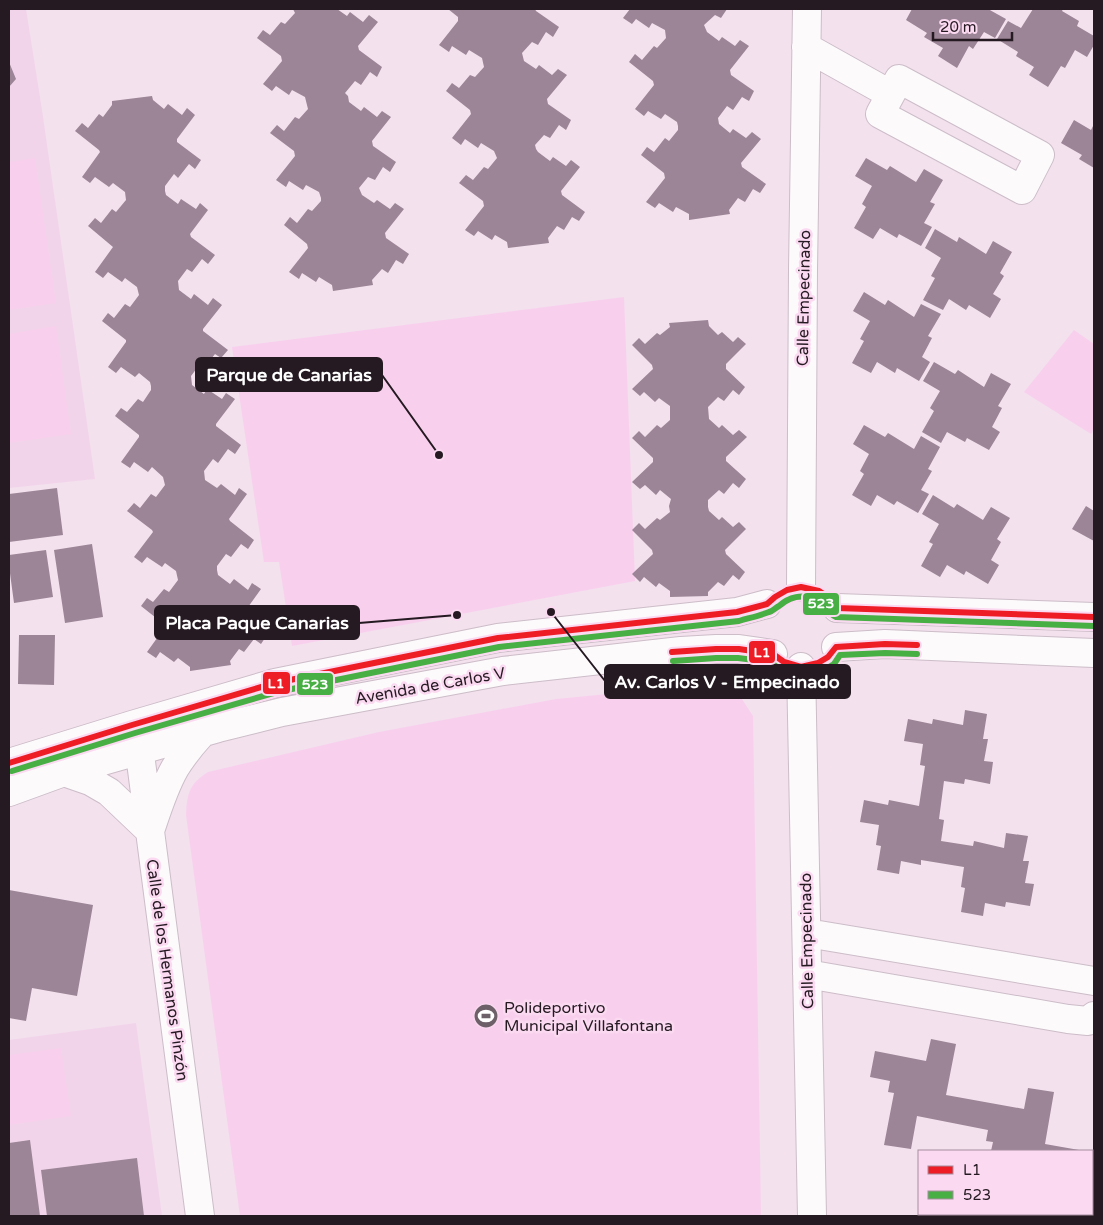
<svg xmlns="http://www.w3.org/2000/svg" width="1103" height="1225" font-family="'Varela Round',sans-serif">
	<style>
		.built { fill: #f2d4ea }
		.green { fill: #f8d0ed }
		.building { fill: #9b8596 }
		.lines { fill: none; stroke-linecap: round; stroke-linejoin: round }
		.minor-casing { stroke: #ccbdc8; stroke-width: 30 }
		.minor { stroke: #fdfafc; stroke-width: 28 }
		.bus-1-casing { stroke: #fbd9f1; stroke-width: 10 }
		.bus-2-casing { stroke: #fbd9f1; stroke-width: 10 }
		.bus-1 { stroke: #ee1c25; stroke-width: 6 }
		.bus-2 { stroke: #48af45; stroke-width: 6 }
		.labels { text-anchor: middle; stroke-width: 5; stroke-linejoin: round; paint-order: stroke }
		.street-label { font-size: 16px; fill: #251a22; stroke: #fbd9f1 }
		.poi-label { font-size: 16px; fill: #251a22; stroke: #fbd9f1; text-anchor: start }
		.leader { fill: none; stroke: #251a22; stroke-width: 2 }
		.callout-dot { fill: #251a22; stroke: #fbd9f1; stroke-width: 2 }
		.callout { fill: #251a22; stroke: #251a22; stroke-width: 2 }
		.callout-label { font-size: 18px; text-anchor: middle; font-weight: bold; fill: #fff }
		.line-badge { stroke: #fbd9f1; stroke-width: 2 }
		.badge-label { font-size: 14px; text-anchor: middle; font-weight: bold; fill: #fff }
	</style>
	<rect width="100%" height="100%" fill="#f3e1ee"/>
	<!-- built -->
	<path class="built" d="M9,9H26L42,110L95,479L9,488Z
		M136,1023L162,1216H9V1040Z"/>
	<!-- green -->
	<path class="green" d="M35,158L56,303L9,310V162Z
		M624,297L635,581L292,646L279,562H264L232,347Z
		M56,326L71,434L9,443V334Z
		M1074,330L1094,344V429L1091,434L1024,392Z
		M721,683L738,693L753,716L761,1216H240L186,815C187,794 189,784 208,772L379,732L556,699Z
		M61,1048L71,1116L9,1125V1055Z"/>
	<!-- building -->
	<path class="building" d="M293,9H337L347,16L350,12L363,22L369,15L378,22L358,46L359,50L382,67L377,77L370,72L361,85L355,81L345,93L348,96L349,102L361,111L364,107L377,117L382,111L391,117L372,141L373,146L396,162L390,172L383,167L375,180L368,177L359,188L362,195L374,203L377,200L390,209L395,203L404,209L385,233L386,238L409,254L403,264L396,260L388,273L382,269L372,280L373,285L333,291L332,285L319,277L316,282L302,273L299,279L289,272L308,248L307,244L284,225L290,217L297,223L308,209L312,211L321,201V198L319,192L306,185L303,190L289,181L286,187L276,180L295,156L294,151L270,133L277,125L284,131L295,117L299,119L308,109L305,97L292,90L289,95L276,86L272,91L263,84L282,61L281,56L257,38L263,30L270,35L281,22L285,24L295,13Z
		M448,9H535L536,11L559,27L553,37L546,32L538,45L532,42L522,53L524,61L536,69L539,65L552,75L558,69L567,75L547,99L548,104L571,120L566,130L559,125L550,138L544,135L535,145L536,149L538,152L550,161L553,157L566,166L571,160L580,167L561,191L562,195L585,212L579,221L572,217L564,230L557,226L548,238L549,243L508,248L507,242L495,235L492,240L478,231L474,236L465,230L484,206L483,201L459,183L466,175L473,180L484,167L488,169L497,158L494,151L481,143L478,148L465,139L461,145L452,138L471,114L470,110L446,91L452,83L459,88L470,75L475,77L484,67L482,58L469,50L466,55L452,46L449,52L439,45L458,21V17Z
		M630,9H727L721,18L715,15L704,25L707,32L719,41L722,37L735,46L740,40L749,46L730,70L731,75L754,91L749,101L742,97L733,110L727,106L718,118L719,124L730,133L733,129L746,138L752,132L761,139L741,163L742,167L766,184L760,193L753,189L745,202L738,198L729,210L730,214L689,220V214L676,207L673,212L659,203L655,208L646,202L665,178L664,173L641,155L647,147L654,152L665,138L669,141L678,130V126L677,122L665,114L661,119L648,111L644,116L635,109L654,85L653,81L629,62L635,54L642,60L654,46L657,48L666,38L665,30L652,23L649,28L636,19L632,24L623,18Z
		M912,9H988L1006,19L995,38L984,32L973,49L969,46L957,68L938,56L943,48L924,37L927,33L906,20Z
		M1033,9H1063L1062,11L1079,21L1077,26L1094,36V45L1087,57L1075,50L1065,68L1061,66L1048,87L1029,75L1034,67L1016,56L1018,52L997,39L1008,21L1021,28Z
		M9,62L16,79L9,87Z
		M152,96L153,100L164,109L168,104L182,115L187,108L195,115L177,139V142L201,160L195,169L189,164L178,178L174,174L165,186V191L166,195L178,204L181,199L196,209L200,203L208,210L190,234L191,237L215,255L208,264L202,259L192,272L187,269L178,281L179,290L191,299L194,294L208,305L213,298L222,305L203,329V331L228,350L221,358L215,354L204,368L200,364L191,376L192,385L204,394L207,389L222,399L226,393L235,399L216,424V426L241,445L235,454L228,449L218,463L213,459L204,471L205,480L217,488L221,484L235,495L239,488L247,494L229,519L230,521L254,540L248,549L241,544L231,557L226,554L217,566V570L218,575L230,584L234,579L248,590L252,583L261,589L243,614V616L267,635L261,644L254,639L244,652L239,649L230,661L231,665L190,671V667L178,658L174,662L160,652L156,658L147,652L165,627V625L141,606L147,598L153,602L164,589L169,592L178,580L176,571L165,563L162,567L147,557L142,563L134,557L153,532L152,530L127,511L134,503L140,508L151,494L156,497L165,485L163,477L152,467L148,472L134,462L130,468L121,462L139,437V435L115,416L121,408L127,412L138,399L143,402L151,390V386L150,382L139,373L135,377L121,367L116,373L108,367L126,342V340L102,321L108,313L114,318L125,304L130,307L139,295L137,287L125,278L122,282L108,272L103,278L95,272L113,247L88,226L95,218L101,223L112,209L116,212L126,200L125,192L113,183L109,187L95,177L90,183L82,177L100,152L99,150L75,131L82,123L88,128L99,114L103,117L112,105V101Z
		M1074,120L1091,130L1094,124V168L1079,159L1082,155L1061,143Z
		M866,158L887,170L890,166L916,182L924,169L943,180L930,202L935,204L924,223L932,227L921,246L899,234L897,238L880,228L873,239L854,228L866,207L862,204L872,186L855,176Z
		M935,229L957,242L959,237L986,254L993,241L1012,252L1000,273L1004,276L993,294L1001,299L990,318L969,305L966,310L949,299L943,310L923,300L935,278L931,276L941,258L925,248Z
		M864,292L885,305L888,300L914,317L921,304L941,314L928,336L932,338L922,357L930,362L919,381L897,368L895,373L877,362L871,373L852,363L864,341L860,339L870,321L853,311Z
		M708,320L709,326L718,335L722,332L733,342L738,337L746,344L726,364V369L745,387L739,395L733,390L724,401L718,397L708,407L709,419L719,428L722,425L733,435L739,430L747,437L726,457V461L746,479L739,488L733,483L724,494L719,490L708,500V507L709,511L719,520L722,517L733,527L739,522L746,529L725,550L726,554L745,572L739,580L733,575L724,586L718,582L708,592V596L670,597V591L659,583L656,587L644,577L640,582L632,574L653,554L652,550L632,530L639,523L645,529L657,518L660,520L670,512L669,506L671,499L660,490L656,495L645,485L640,489L632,482L653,462V458L632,438L639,431L645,437L657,425L661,428L670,420V406L659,398L655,402L644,392L640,396L632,389L653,369L652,365L632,345L639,338L645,344L657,333L660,335L670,327L669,323Z
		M934,362L955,374L958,370L984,387L991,373L1011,384L998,406L1002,408L992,427L1000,432L989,450L967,438L965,442L947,432L941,443L922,432L934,411L930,408L940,391L923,381Z
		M864,425L885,437L888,433L914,449L921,436L940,447L928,469L932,471L921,490L929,494L918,513L897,501L894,505L877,495L871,506L852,495L864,474L860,471L869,454L853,444Z
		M57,488L63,535L9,542V494Z
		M933,495L954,508L957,504L983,520L991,507L1010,518L997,539L1001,542L991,560L999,565L988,584L966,571L964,575L947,565L940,577L921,566L933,544L929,542L939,524L922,514Z
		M1086,506L1094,511V541L1072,529Z
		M92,544L103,617L65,623L54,550Z
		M46,550L53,597L14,603L9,566V555Z
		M19,635H55L54,685L18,684Z
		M965,710L987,714L983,739H988L984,761L993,762L990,784L965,779L964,784L944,781L939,819L944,820L941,841L973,846L974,841L1004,848L1006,833L1028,836L1023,861H1029L1025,883L1034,884L1030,906L1006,902L1005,907L985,903L983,916L961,912L965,888L961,887L964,867L921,860V865L901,861L899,874L877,870L881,846L876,845L879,825L860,822L864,800L888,805L889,800L919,806L925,766L920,765L923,744L904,741L908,719L932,724L933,719L963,725Z
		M9,890L93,905L77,996L32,988L26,1021L9,1018Z
		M931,1039L956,1044L946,1095L1024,1109L1028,1088L1054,1092L1045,1144L1079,1150V1151H991L993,1142L986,1141L988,1130L917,1116L911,1149L884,1145L894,1093L888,1092L890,1081L870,1077L875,1051L926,1061Z
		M30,1140L40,1216H9V1143Z
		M1092,1153H1094V1216H1085L1086,1214H1092Z
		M137,1158L144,1216H47L41,1170Z"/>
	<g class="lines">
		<defs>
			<path id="minor" d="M806,47L890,94
				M899,79L1040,155L1022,190L880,114Z
				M801,587L803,270L807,9
				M837,608L1094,617
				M836,647L885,644L1094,653
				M801,667L812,1216
				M134,734L141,762L200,1216
				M9,763L132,725L275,683L498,638L737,612L767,604
				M64,772L90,781L109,792L150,831C157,810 164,787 175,768C183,755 192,744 202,733
				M9,792L64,772L218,728L282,712L503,671L681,651L716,649H739L773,654
				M807,933L1094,981
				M807,974L1068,1019L1088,1021L1094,1016"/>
		</defs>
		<!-- minor casing -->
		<use href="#minor" class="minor-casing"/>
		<!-- minor -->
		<use href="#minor" class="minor"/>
		<defs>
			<path id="bus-1" d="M672,652L716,649H739L773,654L784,662L801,667L818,663L828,657L836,647L885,644L917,645
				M9,763L132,725L275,683L498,638L737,612L767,604L775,597L787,590L801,587L819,591L828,597L837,608L1094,617"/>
			<path id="bus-2" d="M673,661L716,658H738L770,662L781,670L801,676L822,671L834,664L840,655L885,653L917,654
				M12,771L135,733L277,692L499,647L739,621C749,618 759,616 769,612C773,611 775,608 779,606C789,597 802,594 815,599C824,603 827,613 836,617L1094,626"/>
		</defs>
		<!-- bus-1 casing -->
		<use href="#bus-1" class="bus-1-casing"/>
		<!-- bus-2 casing -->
		<use href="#bus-2" class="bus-2-casing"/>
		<!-- bus-1 -->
		<use href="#bus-1" class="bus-1"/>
		<!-- bus-2 -->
		<use href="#bus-2" class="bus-2"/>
	</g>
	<!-- icons -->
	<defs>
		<symbol id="stadium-disc" viewBox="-11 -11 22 22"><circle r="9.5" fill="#6d6069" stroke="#fbd9f1"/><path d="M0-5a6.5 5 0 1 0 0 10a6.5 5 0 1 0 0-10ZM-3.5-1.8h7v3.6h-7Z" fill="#fff"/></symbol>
	</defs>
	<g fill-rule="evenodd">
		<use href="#stadium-disc" x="472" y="1002" width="28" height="28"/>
	</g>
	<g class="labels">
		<!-- street labels -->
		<g class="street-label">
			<text transform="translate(803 298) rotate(-89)" y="6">Calle Empecinado</text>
			<text transform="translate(430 685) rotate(-10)" y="6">Avenida de Carlos V</text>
			<text transform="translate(806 941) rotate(-91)" y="6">Calle Empecinado</text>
			<text transform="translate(168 970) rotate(82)" y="6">Calle de los Hermanos Pinzón</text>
		</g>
		<!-- poi labels -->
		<g class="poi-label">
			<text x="504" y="1013">Polideportivo<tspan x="504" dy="18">Municipal Villafontana</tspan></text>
		</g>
	</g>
	<!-- callouts -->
	<path class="leader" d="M439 455L382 375M457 615L359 623M551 612L605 681"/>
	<g class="callout-dot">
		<circle cx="439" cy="455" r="5"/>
		<circle cx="457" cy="615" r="5"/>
		<circle cx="551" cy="612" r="5"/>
	</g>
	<g class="callout">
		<rect x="196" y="358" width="186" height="33" rx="5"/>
		<rect x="155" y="606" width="204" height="33" rx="5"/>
		<rect x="605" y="665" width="245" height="33" rx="5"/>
	</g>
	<g class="callout-label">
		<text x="289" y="381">Parque de Canarias</text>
		<text x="257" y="629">Placa Paque Canarias</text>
		<text x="727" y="688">Av. Carlos V - Empecinado</text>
	</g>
	<g class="line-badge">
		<rect x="802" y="592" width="38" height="24" rx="5" fill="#48af45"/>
		<rect x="748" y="640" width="28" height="24" rx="5" fill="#ee1c25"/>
		<rect x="262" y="671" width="29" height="24" rx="5" fill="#ee1c25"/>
		<rect x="296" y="672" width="38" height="24" rx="5" fill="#48af45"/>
	</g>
	<g class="badge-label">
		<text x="821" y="608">523</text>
		<text x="762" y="657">L1</text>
		<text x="276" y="688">L1</text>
		<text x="315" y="689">523</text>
	</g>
	<!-- border -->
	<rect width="1103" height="1225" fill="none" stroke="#251a22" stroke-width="20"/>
	<!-- legend -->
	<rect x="918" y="1150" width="175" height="65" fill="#fbd9f1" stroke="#a58d9e"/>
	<rect x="928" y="1166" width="25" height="8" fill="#ee1c25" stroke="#a58d9e"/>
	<text x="963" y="1175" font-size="15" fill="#251a22">L1</text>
	<rect x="928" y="1191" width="25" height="8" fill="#48af45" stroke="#a58d9e"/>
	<text x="963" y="1200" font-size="15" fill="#251a22">523</text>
	<!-- scale -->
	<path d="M933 32v8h79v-8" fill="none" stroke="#251a22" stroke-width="2.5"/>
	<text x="940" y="32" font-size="15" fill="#251a22" stroke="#fbd9f1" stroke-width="4" paint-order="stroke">20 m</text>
</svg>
